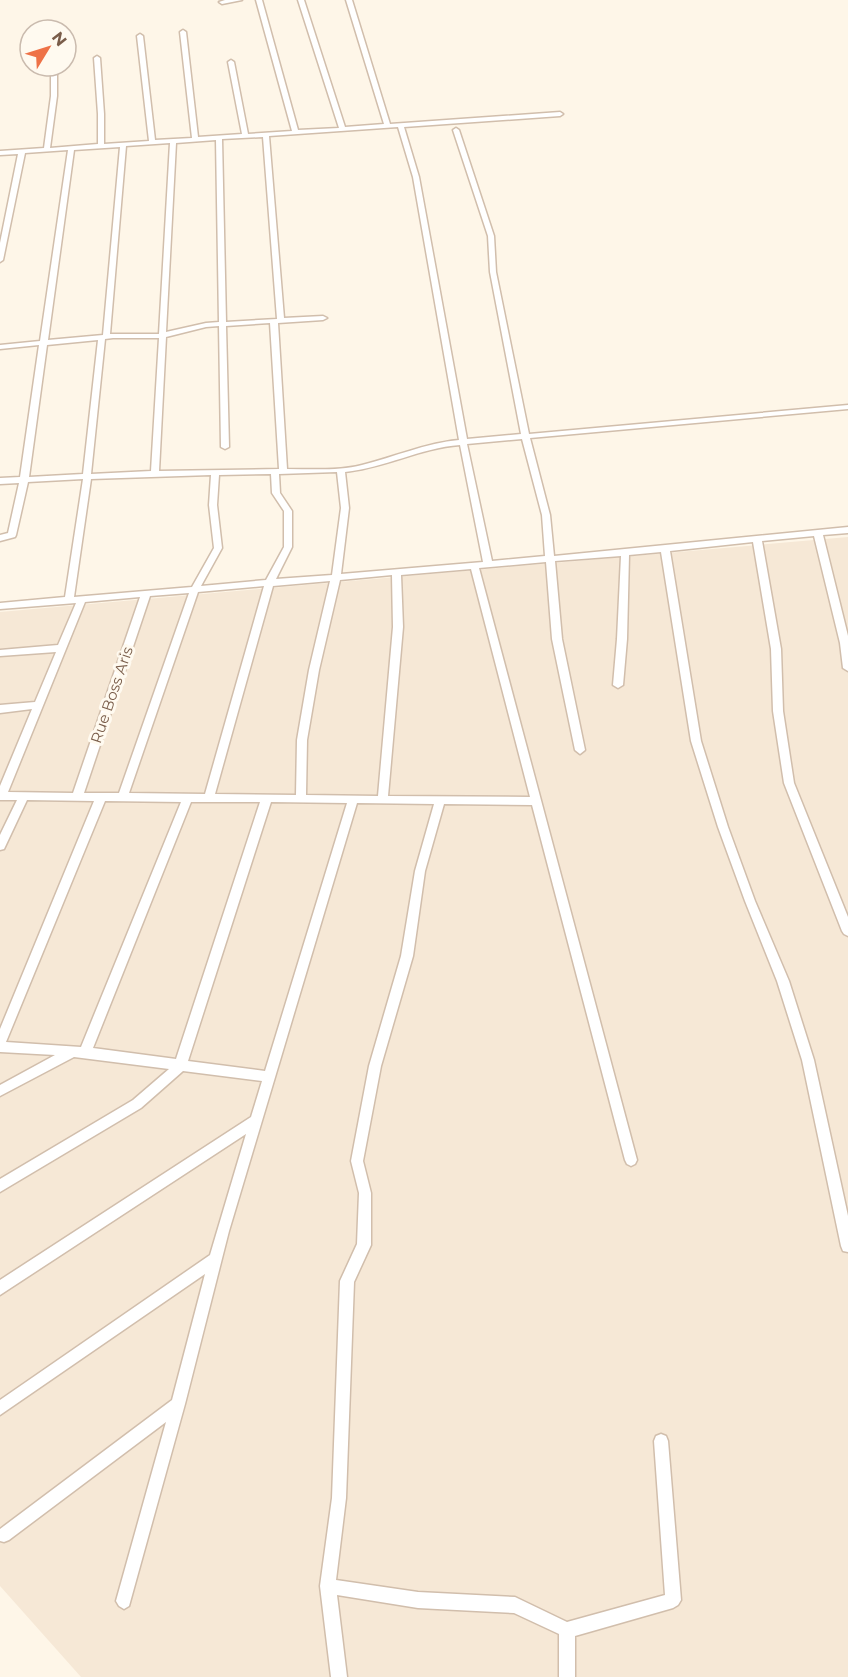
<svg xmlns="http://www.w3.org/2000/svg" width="848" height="1677" font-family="Montserrat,sans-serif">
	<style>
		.residential { fill: #f6e8d6 }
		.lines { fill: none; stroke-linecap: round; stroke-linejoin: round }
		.minor-casing { stroke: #d1beac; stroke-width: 3 }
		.minor { fill: #fff; fill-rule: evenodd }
		.labels { text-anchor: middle; stroke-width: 6; stroke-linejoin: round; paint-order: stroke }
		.street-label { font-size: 15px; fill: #7a5d4a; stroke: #fffaf0 }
	</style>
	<rect width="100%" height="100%" fill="#fef6e8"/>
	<!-- residential -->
	<path class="residential" d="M848,537V1677H81L0,1586V612Z"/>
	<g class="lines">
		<defs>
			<path id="minor" d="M225,0H242L222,4L219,2Z
				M256,0H262L298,130L339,128L298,0H304L345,127L384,124L346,0H352L390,124L560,112L563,114L560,116L404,127L419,177L467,439L521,434L490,272L488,236L453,130L456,128L459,130L494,236L496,272L529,434L848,405V409L530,438L550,515L554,556L848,527V533L823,535L848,636V671L843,668L840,643L814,536L762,541L781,649L783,711L794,783L848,917V936L844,934L842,931L784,783L773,711L771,649L753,542L670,551L701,741L728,827L755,901L789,981L814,1060L848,1216V1252L843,1251L841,1246L802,1060L777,981L745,901L718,827L691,741L661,552L629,555L627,639L623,685L618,688L613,685L617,639L621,556L555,561L562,639L585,750L580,754L575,750L552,639L546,562L479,568L637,1160L635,1164L631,1166L627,1164L625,1160L532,805L444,804L425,871L413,956L381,1066L363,1161L371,1193V1245L354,1282L346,1498L336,1580L418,1592L515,1597L567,1622L665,1595L654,1441L656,1436L661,1434L666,1436L668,1441L681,1600L678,1605L673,1608L575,1636V1677H559V1634L514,1613L418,1608L337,1595L347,1677H331L320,1586L332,1498L340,1281L357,1244L359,1193L351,1161L369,1066L401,956L415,871L434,804L357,803L229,1231L185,1404L129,1606L124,1609L119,1606L116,1601L166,1422L9,1540L4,1542L0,1541V1529L172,1400L205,1274L0,1415V1400L210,1255L246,1134L0,1295V1280L251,1117L262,1081L183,1071L141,1108L0,1192V1179L133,1100L169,1069L74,1057L0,1096V1085L55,1055L0,1052V1029L94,801L27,800L4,849L0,850V835L17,800H0V786L32,709L0,713V705L35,702L56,652L0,656V650L58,645L76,603L0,609V603L65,597L83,479L28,482L16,535L15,537L0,541V535L8,533L19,483L0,484V478L20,477L39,345L0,349V345L40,341L68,150L25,153L3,260L0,262V243L18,154L0,155V151L44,148L51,96V66H57V96L50,148L98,144V114L94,58L97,56L100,58L104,114V144L149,141L137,36L140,34L143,36L155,140L192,138L180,32L183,30L186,32L198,137L242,134L228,62L231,60L234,62L248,134L292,131ZM398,127L413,177L459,440C426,443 394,457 362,465C339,471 312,469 287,469L278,323L323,320L327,318L323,316L284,318L269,136ZM263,137L277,319L226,322L222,139ZM216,140L219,322L206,323L166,332L176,143ZM170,143L159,334H110L126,146ZM120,147L103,335L48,340L74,150ZM270,323L279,469L159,471L166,337L206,327L219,326L221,447L225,449L229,447L226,326ZM113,338H159L151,471L91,474L105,339ZM98,340L83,474L29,477L47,345ZM522,439L542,515L545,556L492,561L467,444ZM460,445L483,562L341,574L349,508L345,472C385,468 420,448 460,445ZM337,472L341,508L332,575L276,579L292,547V511L280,493L279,474ZM271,474L272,493L284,511V547L266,580L201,586L222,548L217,505L219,475ZM211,475L209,505L214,548L192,587L74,597L91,479ZM471,569L530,797L388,796L403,627L401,575ZM392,575L393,627L378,796L306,795L307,740L319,670L340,580ZM330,581L309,670L297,740L296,795L215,794L273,586ZM264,586L205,794L129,793L198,592ZM189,593L119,793H84L150,596ZM140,597L73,793L8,792L85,602ZM105,801L181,802L81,1047L6,1042ZM191,802H260L176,1059L93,1048ZM271,802L347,803L265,1071L188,1061Z"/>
		</defs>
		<!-- minor casing -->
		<use href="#minor" class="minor-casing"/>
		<!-- minor -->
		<use href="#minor" class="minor"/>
	</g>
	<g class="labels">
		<!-- street labels -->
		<g class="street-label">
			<text transform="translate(112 695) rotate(-71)" y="5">Rue Boss Aris</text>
		</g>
	</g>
	<!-- north arrow -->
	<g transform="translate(48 48) rotate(52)"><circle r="28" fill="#fffaf0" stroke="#cabbae" stroke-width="1.5"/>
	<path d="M0-4.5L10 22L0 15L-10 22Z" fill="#ee7247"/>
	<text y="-9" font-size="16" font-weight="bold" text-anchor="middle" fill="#7a5d4a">N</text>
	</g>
</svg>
